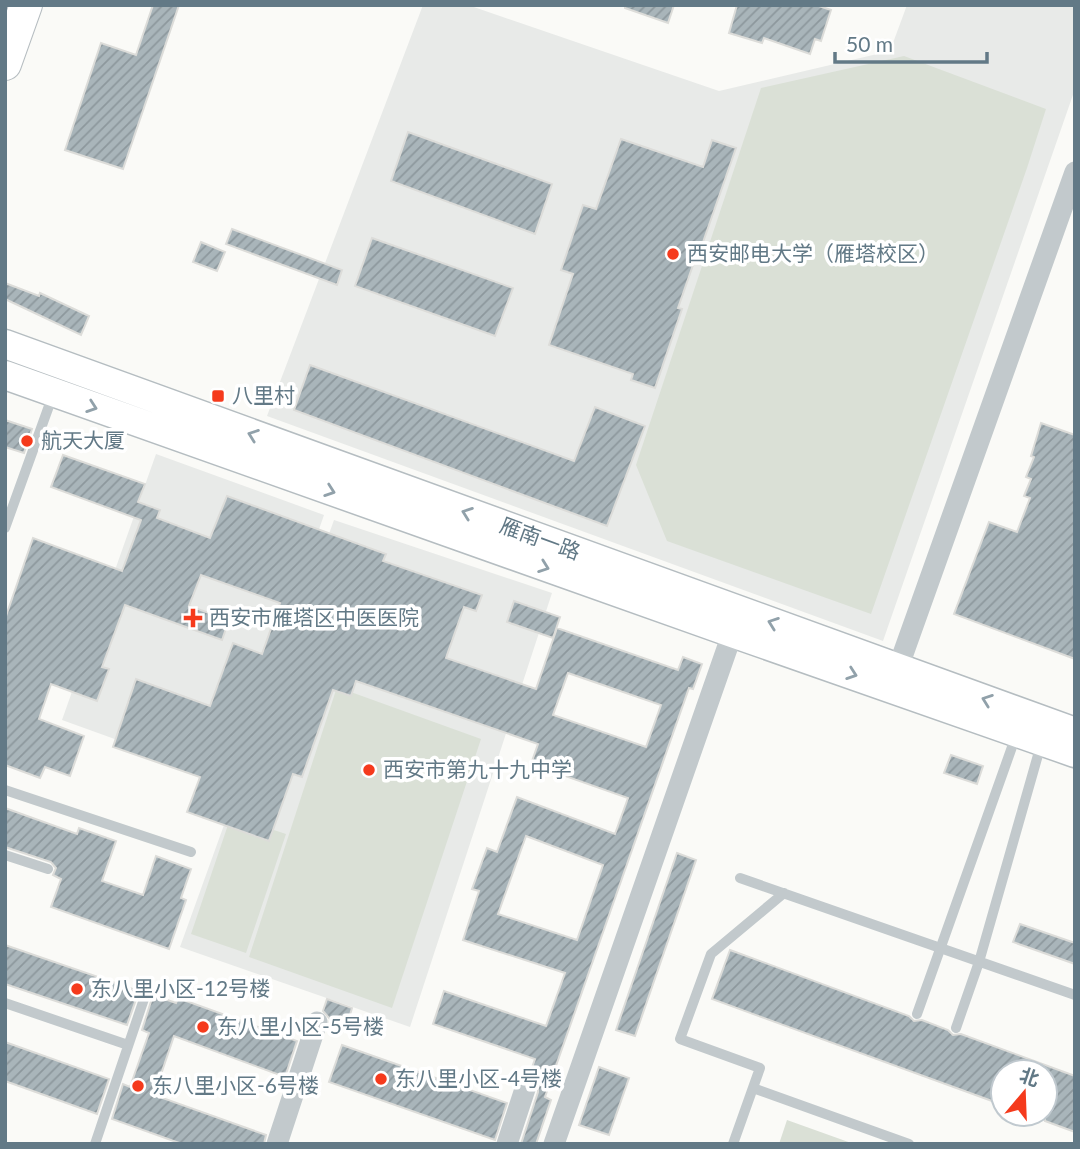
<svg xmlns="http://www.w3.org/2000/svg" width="1080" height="1149" font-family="Lato,'Noto Sans SC',sans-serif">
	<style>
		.built { fill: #e8eae8 }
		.pitch { fill: #dae0d6 }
		.building { fill: url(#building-hatch); stroke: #dcdcd9; stroke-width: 2; fill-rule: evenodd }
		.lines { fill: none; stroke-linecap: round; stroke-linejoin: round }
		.secondary-casing { stroke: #b5bdc1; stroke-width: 31 }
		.primary-casing { stroke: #b6bdc1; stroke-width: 34 }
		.lane { stroke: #c2c9cc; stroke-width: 10 }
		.street { stroke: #c2c9cc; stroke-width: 21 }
		.secondary { stroke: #fff; stroke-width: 28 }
		.primary { stroke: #fff; stroke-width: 32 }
		.oneway { stroke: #91a1aa }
		.poi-dot { fill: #f53a1c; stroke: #fff; stroke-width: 2.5 }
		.labels { text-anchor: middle; stroke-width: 7; stroke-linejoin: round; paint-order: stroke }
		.poi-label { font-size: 21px; fill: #627986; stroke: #fff; text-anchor: start }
		.street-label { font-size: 21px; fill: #627986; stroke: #fff }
	</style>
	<defs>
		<pattern id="building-hatch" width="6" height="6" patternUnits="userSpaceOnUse" patternTransform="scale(1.75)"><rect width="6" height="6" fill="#a9b5ba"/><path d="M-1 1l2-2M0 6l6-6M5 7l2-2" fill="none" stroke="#8d989d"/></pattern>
	</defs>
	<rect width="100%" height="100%" fill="#fafaf7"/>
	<!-- built -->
	<path class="built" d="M423,5H468L719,91L890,51L907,5H1075V89L883,641L267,416Z
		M156,454L324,515L231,781L62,720Z
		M334,520L552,593L410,1027L180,947Z"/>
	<!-- pitch -->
	<path class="pitch" d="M904,56L1046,109L1027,168L871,614L667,541L636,465L761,88Z
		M337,687L481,739L392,1008L249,957Z
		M231,816L286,834L246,953L191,934Z
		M787,1120L854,1144H855H779Z"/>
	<!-- building -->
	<path class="building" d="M153,5H179L123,169L65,150L101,43L136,55Z
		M625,5H674L668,23L625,8Z
		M737,5H816L831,10L821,41L815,39L810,54L764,38L762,43L729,33Z
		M408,132L552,184L535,234L391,181Z
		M621,139L703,167L712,140L736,148L702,245H700L678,308L682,309L655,388L631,380L633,374L549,345L573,274L561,270L583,205L596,209Z
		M232,229L342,270L337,285L226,244Z
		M372,238L513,288L495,336L355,286Z
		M201,242L225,252L217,271L193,262Z
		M5,283L39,296L40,293L89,316L81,335L5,299Z
		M310,365L574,461L595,407L645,426L607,526L294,410Z
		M5,420L32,429L24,453L5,447Z
		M1041,423L1075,435V659L954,614L989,522L1017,532L1030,498L1024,496L1031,479L1026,477L1034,457L1031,456Z
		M63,455L145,484L138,502L160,510L157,518L210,538L227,496L386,554L383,561L482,595L476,611L464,607L446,658L536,689L557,628L678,670L683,657L702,664L693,689L689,688L545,1097L551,1100L536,1144H521L538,1092V1087L535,1081L529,1076L535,1059L433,1024L444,991L546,1026L565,973L463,940L479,891L472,889L487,848L497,852L517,797L615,834L628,798L531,764L538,744L356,681L351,696L333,690L302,777L293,774L269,841L187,812L200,777L113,747L136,679L210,706L233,643L262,654L280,603L201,575L189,606L229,620L222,640L125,605L102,667L109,669L97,701L51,684L39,719L84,736L70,776L45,767L40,778L5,765V619L33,538L122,571L141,520L51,487ZM568,673L661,705L646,747L553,715ZM526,836L603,865L577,940L498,914Z
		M514,601L560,617L553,638L507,622Z
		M951,755L983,766L977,784L944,773Z
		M5,808L77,834L79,828L116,841L102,881L143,895L156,856L191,869L181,898L186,900L169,949L51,907L61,879L53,875L56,868L51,862L5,847Z
		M677,853L696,860L635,1036L616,1030Z
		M1020,924L1075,943V964L1013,942Z
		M5,945L139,991L127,1025L5,984Z
		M730,950L909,1016L914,1021L922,1020L948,1030L953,1035L961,1034L1075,1076V1132L1045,1121V1072H1003V1105L712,999Z
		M153,995L176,1003L178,998L297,1041L285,1077L174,1036L154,1095L266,1135L264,1144H182L112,1119L123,1084L130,1087L149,1033L142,1030Z
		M327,999L352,1008L345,1032L329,1027L330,1019L323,1011Z
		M5,1042L109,1079L97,1114L5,1081Z
		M342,1045L507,1103L495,1140L329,1082Z
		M599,1067L629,1078L609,1135L579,1125Z"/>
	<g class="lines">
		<defs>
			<path id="secondary" d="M5,344L1075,732
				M5,375L732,633L1075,753"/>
			<path id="primary" d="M5,64L26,5"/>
		</defs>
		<!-- secondary casing -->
		<use href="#secondary" class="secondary-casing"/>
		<!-- primary casing -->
		<use href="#primary" class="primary-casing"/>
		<!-- lane -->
		<path class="lane" d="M5,528L54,392
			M5,790L191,852
			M5,855L48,869
			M740,878L1075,995
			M5,1003L128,1045
			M917,1014L1017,733
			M956,1028L979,962L1042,741
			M753,1088L909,1144
			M95,1144L145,996
			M733,1144L760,1068L680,1039L711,954L784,893"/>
		<!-- street -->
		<path class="street" d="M898,668L1075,172
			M277,1144L317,1022
			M507,1144L525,1089
			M554,1144L737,620"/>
		<!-- secondary -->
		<use href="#secondary" class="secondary"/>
		<!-- primary -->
		<use href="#primary" class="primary"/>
	</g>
	<!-- one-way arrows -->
	<defs><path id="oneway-chevron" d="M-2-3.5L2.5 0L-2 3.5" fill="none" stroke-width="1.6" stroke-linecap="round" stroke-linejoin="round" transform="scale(1.75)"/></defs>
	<g class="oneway">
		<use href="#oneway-chevron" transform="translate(92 407) rotate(19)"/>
		<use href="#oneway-chevron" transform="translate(253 435) rotate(-160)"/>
		<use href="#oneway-chevron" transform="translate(330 491) rotate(19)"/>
		<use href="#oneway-chevron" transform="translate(467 513) rotate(-160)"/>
		<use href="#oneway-chevron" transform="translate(544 567) rotate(20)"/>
		<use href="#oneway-chevron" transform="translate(773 623) rotate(-160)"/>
		<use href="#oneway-chevron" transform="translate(852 674) rotate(19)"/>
		<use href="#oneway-chevron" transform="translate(987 700) rotate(-160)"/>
	</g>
	<!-- markers -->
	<g class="poi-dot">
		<circle cx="673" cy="254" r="7"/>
		<rect x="211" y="389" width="14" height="14" rx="3.5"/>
		<circle cx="27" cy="441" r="7"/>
		<path d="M189.5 607.5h7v7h7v7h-7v7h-7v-7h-7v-7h7z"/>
		<circle cx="369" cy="770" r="7"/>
		<circle cx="77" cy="989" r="7"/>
		<circle cx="203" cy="1027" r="7"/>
		<circle cx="381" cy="1079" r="7"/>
		<circle cx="138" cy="1086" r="7"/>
	</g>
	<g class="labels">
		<!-- poi labels -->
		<g class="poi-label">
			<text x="687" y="261">西安邮电大学（雁塔校区）</text>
			<text x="232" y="403">八里村</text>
			<text x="41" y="448">航天大厦</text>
			<text x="209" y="625">西安市雁塔区中医医院</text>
			<text x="383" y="777">西安市第九十九中学</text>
			<text x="91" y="996">东八里小区-12号楼</text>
			<text x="217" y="1034">东八里小区-5号楼</text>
			<text x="395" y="1086">东八里小区-4号楼</text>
			<text x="152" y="1093">东八里小区-6号楼</text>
		</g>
		<!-- street labels -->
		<g class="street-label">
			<text transform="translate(540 539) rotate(20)" y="7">雁南一路</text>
		</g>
	</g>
	<!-- border -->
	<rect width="1080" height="1149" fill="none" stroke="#627986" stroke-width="14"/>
	<!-- north arrow -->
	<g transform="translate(1024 1093) rotate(19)"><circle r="33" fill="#ffffff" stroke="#c0c9cf" stroke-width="2"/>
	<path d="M0-5L12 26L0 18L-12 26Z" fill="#f53a1c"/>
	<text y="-10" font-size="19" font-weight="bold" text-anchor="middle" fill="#627986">北</text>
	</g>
	<!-- scale -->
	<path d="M835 52v10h152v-10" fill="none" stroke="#627986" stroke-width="3.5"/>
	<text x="846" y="52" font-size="21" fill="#627986" stroke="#ffffff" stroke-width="5" paint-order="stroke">50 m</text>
</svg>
